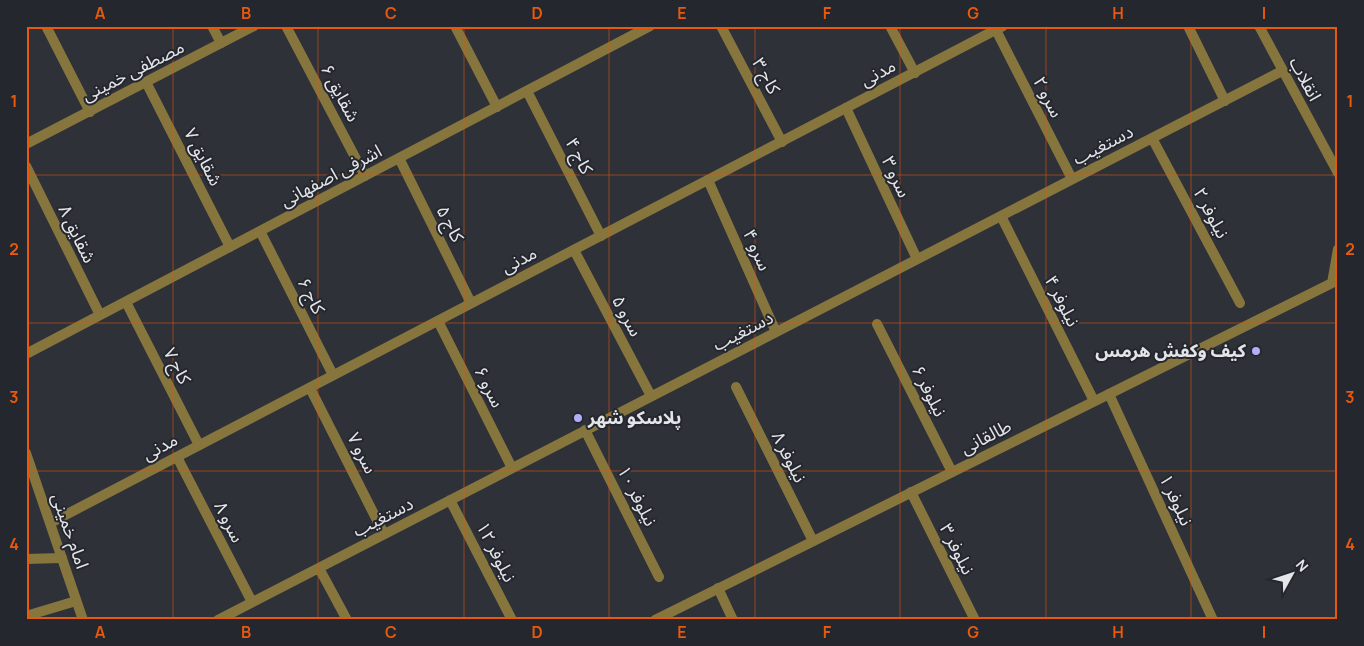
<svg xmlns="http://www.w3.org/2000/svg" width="1364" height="646" font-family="Manrope,'Noto Sans Arabic',sans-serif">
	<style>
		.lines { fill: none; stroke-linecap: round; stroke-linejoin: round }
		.minor { stroke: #86763d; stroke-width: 10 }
		.tertiary { stroke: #86763d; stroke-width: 10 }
		.grid { fill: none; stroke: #e8590c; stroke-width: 1; stroke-opacity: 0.55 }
		.poi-dot { fill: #b2adf9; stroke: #25272e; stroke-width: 2 }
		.labels { text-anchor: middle; stroke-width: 4; stroke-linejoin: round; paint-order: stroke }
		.street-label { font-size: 18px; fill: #e4e5e9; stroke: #25272e }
		.poi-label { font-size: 18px; font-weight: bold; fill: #e4e5e9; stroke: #25272e; text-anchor: end }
		.neatline { fill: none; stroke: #e8590c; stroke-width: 2 }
		.grid-label { font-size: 16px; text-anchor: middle; font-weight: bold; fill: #e8590c }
	</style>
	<rect width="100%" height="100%" fill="#2f3138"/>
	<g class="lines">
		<!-- minor -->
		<path class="minor" d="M46,26L90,112
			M212,26L221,43
			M286,26L365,176
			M455,26L497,107
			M721,26L782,142
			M890,26L915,73
			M1188,26L1225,101
			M996,30L1072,179
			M146,82L230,247
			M527,91L601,236
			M846,108L917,259
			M1152,138L1240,303
			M399,158L471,303
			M26,166L100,315
			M708,180L776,332
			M1001,216L1094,401
			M260,231L333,375
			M574,250L651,396
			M126,302L199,445
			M438,321L512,468
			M877,324L952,472
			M26,354L650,26
			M736,387L813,541
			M310,388L384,534
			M1109,394L1213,620
			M585,430L659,577
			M177,457L252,602
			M911,492L975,620
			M450,500L512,620
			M26,559L62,558
			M319,568L347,620
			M718,588L733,620
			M26,616L76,601
			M218,620L1282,71"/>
		<!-- tertiary -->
		<path class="tertiary" d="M1259,26L1338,173
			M26,144L254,26
			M1332,283L1338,249
			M26,453L83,620
			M50,523L1003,26
			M655,620L1332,283"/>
	</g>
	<!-- grid -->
	<path class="grid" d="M173,26V620M318,26V620M464,26V620M609,26V620M755,26V620M900,26V620M1046,26V620M1191,26V620M26,175H1338M26,323H1338M26,471H1338"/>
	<!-- markers -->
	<g class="poi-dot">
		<circle cx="1256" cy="351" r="5"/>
		<circle cx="578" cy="418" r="5"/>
	</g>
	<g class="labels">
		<!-- street labels -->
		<g class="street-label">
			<text transform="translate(133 71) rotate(-27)" y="6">مصطفی خمینی</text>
			<text transform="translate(878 73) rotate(-28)" y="6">مدنی</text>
			<text transform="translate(766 76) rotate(62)" y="6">کاج ۳</text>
			<text transform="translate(1305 79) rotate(62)" y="6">انقلاب</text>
			<text transform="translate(340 93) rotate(62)" y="6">شقایق ۶</text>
			<text transform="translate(1048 97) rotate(63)" y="6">سرو ۲</text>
			<text transform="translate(1103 145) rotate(-27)" y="6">دستغیب</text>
			<text transform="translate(579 156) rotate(63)" y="6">کاج ۴</text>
			<text transform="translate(203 157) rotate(63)" y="6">شقایق ۷</text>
			<text transform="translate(331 176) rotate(-28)" y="6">اشرفی اصفهانی</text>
			<text transform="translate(896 177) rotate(65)" y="6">سرو ۳</text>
			<text transform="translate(1211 213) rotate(62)" y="6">نیلوفر ۲</text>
			<text transform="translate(450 224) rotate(63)" y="6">کاج ۵</text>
			<text transform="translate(77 234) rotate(64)" y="6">شقایق ۸</text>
			<text transform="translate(757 250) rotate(66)" y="6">سرو ۴</text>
			<text transform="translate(519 260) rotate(-27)" y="6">مدنی</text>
			<text transform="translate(311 296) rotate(63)" y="6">کاج ۶</text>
			<text transform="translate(1062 301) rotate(63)" y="6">نیلوفر ۴</text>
			<text transform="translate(627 316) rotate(62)" y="6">سرو ۵</text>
			<text transform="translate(743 331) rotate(-27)" y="6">دستغیب</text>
			<text transform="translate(177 366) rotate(63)" y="6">کاج ۷</text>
			<text transform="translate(489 387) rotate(63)" y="6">سرو ۶</text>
			<text transform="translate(929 391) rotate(63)" y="6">نیلوفر ۶</text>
			<text transform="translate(986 437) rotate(-27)" y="6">طالقانی</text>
			<text transform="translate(160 447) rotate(-28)" y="6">مدنی</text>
			<text transform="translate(362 453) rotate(63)" y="6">سرو ۷</text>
			<text transform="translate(789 457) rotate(63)" y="6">نیلوفر ۸</text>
			<text transform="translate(637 496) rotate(63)" y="6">نیلوفر ۱۰</text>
			<text transform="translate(1176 500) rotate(65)" y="6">نیلوفر ۱</text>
			<text transform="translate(383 517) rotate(-27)" y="6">دستغیب</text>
			<text transform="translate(229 522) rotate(63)" y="6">سرو ۸</text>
			<text transform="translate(70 531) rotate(71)" y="6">امام خمینی</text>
			<text transform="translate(957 549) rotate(63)" y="6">نیلوفر ۳</text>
			<text transform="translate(496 552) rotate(63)" y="6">نیلوفر ۱۲</text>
		</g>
		<!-- poi labels -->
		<g class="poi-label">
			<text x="1246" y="357">کیف و‌کفش هرمس</text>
			<text x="588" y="424" text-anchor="start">پلاسکو شهر</text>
		</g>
	</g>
	<!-- border -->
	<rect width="1364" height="646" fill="none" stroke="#25272e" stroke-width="55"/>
	<!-- north arrow -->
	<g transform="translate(1292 574) rotate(50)" stroke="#25272e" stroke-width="4" paint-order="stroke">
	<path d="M0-4L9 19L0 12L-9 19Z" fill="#e4e5e9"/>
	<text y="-8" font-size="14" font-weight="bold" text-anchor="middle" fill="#e4e5e9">N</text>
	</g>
	<rect x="28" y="28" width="1308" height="590" class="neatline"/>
	<g class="grid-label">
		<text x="100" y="19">A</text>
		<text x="246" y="19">B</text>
		<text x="391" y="19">C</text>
		<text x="537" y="19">D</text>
		<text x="682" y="19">E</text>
		<text x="827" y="19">F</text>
		<text x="973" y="19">G</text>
		<text x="1118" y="19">H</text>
		<text x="1264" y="19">I</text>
		<text x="14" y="107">1</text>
		<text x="1350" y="107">1</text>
		<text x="14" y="255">2</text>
		<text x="1350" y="255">2</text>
		<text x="14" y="403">3</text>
		<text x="1350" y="403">3</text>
		<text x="14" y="550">4</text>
		<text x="1350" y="550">4</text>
		<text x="100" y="638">A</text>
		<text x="246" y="638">B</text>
		<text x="391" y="638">C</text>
		<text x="537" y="638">D</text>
		<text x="682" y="638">E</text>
		<text x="827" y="638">F</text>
		<text x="973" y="638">G</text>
		<text x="1118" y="638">H</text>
		<text x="1264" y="638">I</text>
	</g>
</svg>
